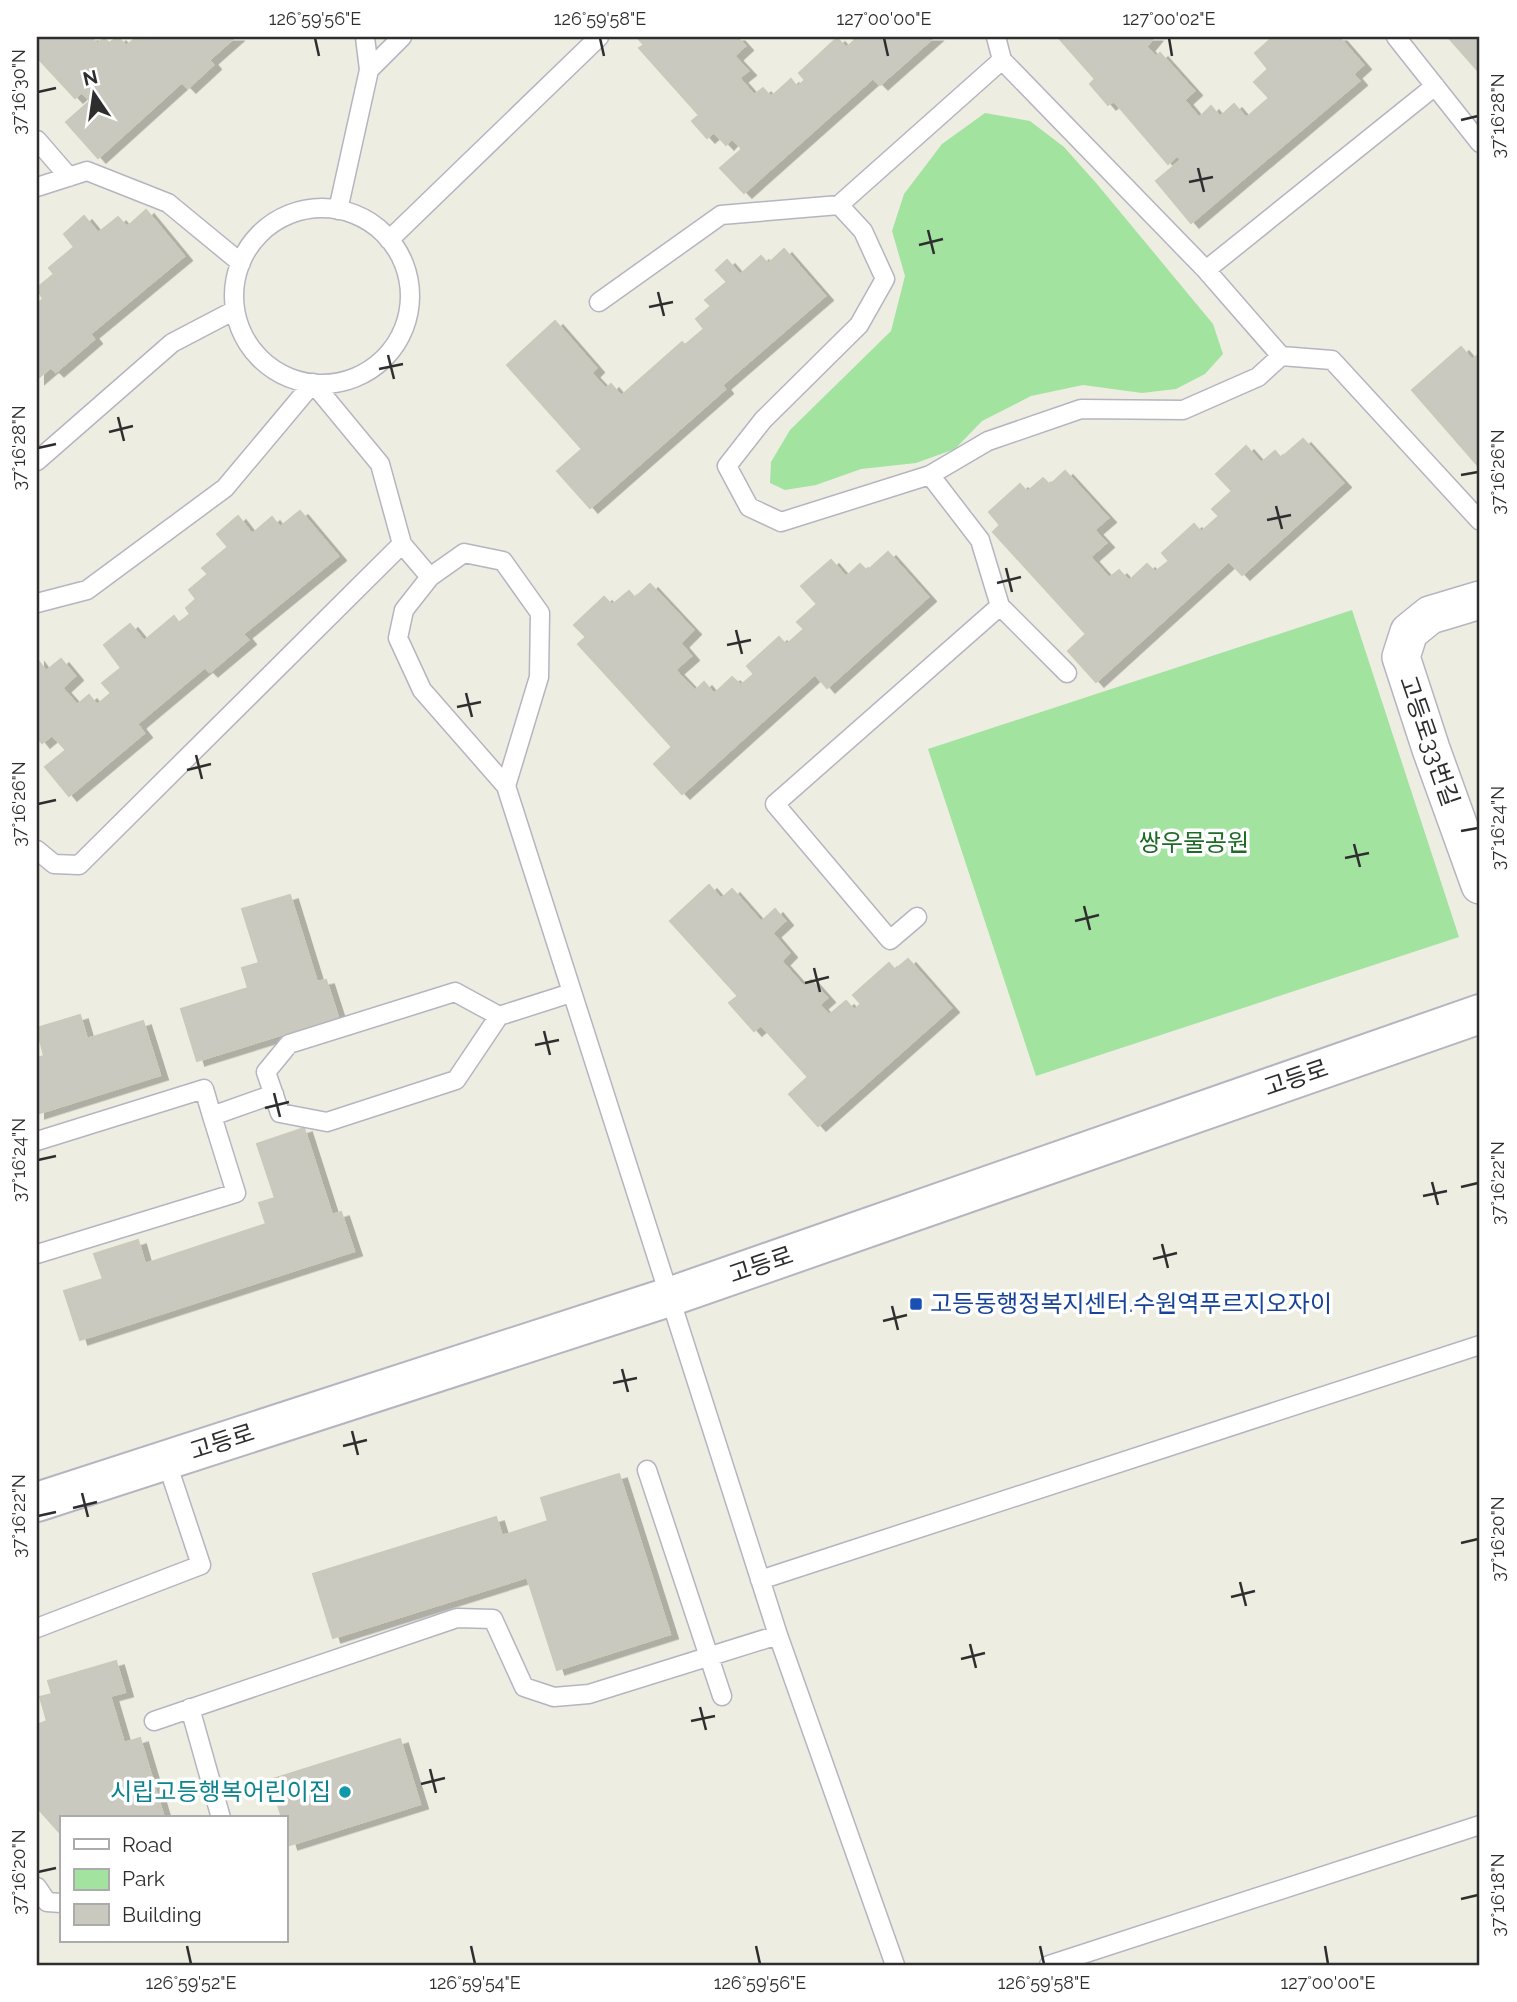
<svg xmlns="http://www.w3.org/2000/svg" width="1517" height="2002" font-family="Raleway,'Noto Sans KR',sans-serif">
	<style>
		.green { fill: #a2e3a0 }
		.building { fill: #cac9c0; stroke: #cac9ba; stroke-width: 2; filter: url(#shadow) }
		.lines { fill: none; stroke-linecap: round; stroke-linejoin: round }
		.lane-casing { stroke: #b6b4c0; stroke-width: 21 }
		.street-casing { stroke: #b6b4c0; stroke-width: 40 }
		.secondary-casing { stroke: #b6b4c0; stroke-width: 42 }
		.lane { stroke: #fff; stroke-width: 18 }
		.street { stroke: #fff; stroke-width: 37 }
		.secondary { stroke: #fff; stroke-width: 38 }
		.ticks { fill: none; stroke: #2e2e2e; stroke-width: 2.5 }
		.transit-dot { fill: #1a4fb4; stroke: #fff; stroke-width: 2.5 }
		.culture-dot { fill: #0f9aa8; stroke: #fff; stroke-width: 2.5 }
		.labels { text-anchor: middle; stroke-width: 7; stroke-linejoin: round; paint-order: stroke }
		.street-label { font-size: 24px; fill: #2e2e2e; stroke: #fff }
		.park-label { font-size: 24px; fill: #1d6b25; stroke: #fff }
		.transit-label { font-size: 24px; fill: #164399; stroke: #fff; text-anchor: start }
		.culture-label { font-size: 24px; fill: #0d838f; stroke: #fff; text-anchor: end }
		.neatline { fill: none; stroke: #2e2e2e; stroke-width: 2.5 }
		.ticks-label { font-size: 18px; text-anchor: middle; fill: #2e2e2e }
	</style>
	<defs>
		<filter id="shadow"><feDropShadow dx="8" dy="4.5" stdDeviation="0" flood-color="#0004"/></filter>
	</defs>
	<rect width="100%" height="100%" fill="#eeede1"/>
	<!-- green -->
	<path class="green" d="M985,113L1030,121L1064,147L1097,184L1213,324L1223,354L1205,374L1176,389L1142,393L1083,385L1031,396L982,421L955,449L916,463L861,469L816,485L785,490L770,483L771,462L790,430L891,331L905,276L892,231L904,194L942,144Z
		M1352,610L1459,937L1036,1076L928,749Z"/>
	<!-- building -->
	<path class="building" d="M37,37H91L97,44L104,38L109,43L118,37L126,46L137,37H142L146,40L150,37H235L209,60L213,65L188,88L182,82L98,158L66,122L90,101L82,92L75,98L37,57Z
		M637,37H737L745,46L734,56L748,71L739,78L754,95L763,88L771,97L791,79L797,87L805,80L799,73L837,38L846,48L855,40L852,37H934L880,85L873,78L744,193L720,168L742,149L732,138L726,145L714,132L707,138L692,121L699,115L639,48L644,45Z
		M1058,37H1154L1146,47L1156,57L1160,53L1194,91L1184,100L1199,118L1211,106L1220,117L1234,104L1246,118L1269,98L1254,82L1268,69L1255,53L1273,37H1339L1363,65L1353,74L1359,81L1191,223L1156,181L1181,160L1177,155L1168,164L1114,101L1108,105L1090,84L1095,79Z
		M1448,37H1480V73Z
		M146,210L184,256L90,334L94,339L56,372L51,367L37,379V304L43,299L37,288L54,274L49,268L74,247L64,234L84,216L98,233L118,217L127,227Z
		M784,249L825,296L722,385L725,389L590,508L557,471L582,449L507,365L555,321L596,368L591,373L606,389L611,384L621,396L682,342L685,345L704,329L696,319L711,306L705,300L727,282L716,270L727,260L740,275L761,256L768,264Z
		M1461,347L1472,360L1479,354L1480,355V468L1412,390Z
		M1303,439L1343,483L1242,575L1229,561L1096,682L1068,651L1086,634L993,532L1000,525L989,512L1020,484L1027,492L1043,478L1050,485L1065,471L1108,518L1094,530L1106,543L1090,557L1109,578L1119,570L1129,581L1147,564L1155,572L1169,561L1162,553L1194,524L1201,532L1219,516L1212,509L1232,491L1216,474L1246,446L1261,463L1275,451L1281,458Z
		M300,511L338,556L243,634L248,640L210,672L205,667L137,724L144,733L69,796L45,767L66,750L52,735L42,743L37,737V659L46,671L61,659L75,676L62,688L77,705L89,695L97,705L111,693L102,683L121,668L104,645L130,624L144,641L174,616L179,623L190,614L186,608L196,599L189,590L208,574L202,568L228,547L217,534L238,516L252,534L272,517L280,527Z
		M888,552L928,597L827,688L815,674L682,794L654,764L672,747L578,644L586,637L574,625L604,597L612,605L629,591L635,598L650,584L693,630L680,643L691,656L675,670L695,691L704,682L714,694L732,677L741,685L754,674L747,666L779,637L786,645L804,629L797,622L817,604L801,586L831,560L846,577L860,564L867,571Z
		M709,885L721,899L732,889L761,922L775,909L785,921L772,933L789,953L781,961L804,987L811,980L827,998L819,1005L829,1015L846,1001L854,1010L861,1004L853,995L889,963L895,970L908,959L951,1008L818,1126L789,1094L808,1077L761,1025L754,1031L729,1003L738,996L670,921Z
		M290,895L317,982L326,980L338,1017L197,1061L181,1009L248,988L242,968L259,963L242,909Z
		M80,1015L87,1039L143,1021L160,1075L37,1114V1058L44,1056L37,1028Z
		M304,1128L332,1215L341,1212L354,1251L80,1340L64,1291L103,1279L94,1254L138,1240L145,1264L266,1224L259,1203L275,1198L257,1144Z
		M619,1474L670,1634L557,1670L527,1577L333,1638L313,1574L496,1517L502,1536L548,1521L541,1498Z
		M116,1661L125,1692L110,1696L124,1743L140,1738L164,1818H61V1838L60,1833L37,1807V1725L47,1721L40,1697L52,1694L48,1681Z
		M400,1739L420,1804L290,1845L285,1829V1818H282L270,1780Z"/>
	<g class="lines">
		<defs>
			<path id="lane" d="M1396,37L1480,143
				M1002,60L1206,270L1281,356
				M369,70L402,37
				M37,140L69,177
				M37,187L87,171L168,203L241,263
				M839,205L1002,60L996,37
				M234 296a88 88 0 1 1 176 0a88 88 0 1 1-176 0Z
				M338,210L369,70L365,37
				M389,240L599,37
				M1206,270L1435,86
				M599,302L721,215L839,205L863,231L885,279L859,325L763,420L727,466L749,507L781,522L930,475L980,540L1000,606
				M37,461L172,343L235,310
				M930,475L988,441L1081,409L1183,410L1258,377L1281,356L1332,360L1480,521
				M37,603L87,590L225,488L313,383L380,464L402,544
				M506,786L539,677L540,613L503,561L464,553L430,577L404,610L398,638L422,690L506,786L778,1635L895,1965
				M37,850L54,864L79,865L402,544L430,577
				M917,917L890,940L775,804L1000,606L1067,673
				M499,1016L455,992L289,1044L266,1072L280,1113L327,1122L456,1080L499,1016L571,993
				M37,1141L204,1089L212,1116L274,1094
				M37,1254L236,1193L212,1116
				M647,1470L722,1696
				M760,1580L1480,1345
				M37,1628L201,1565L166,1460
				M190,1708L221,1818
				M154,1721L457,1618L493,1619L524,1687L554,1697L589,1694L778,1635
				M37,1887L47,1902L61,1903
				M1049,1965L1480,1825"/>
			<path id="street" d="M1480,600L1430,615L1409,632L1401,657L1431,749L1480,885"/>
			<path id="secondary" d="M37,1502L669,1297L1480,1014"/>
		</defs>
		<!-- lane casing -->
		<use href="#lane" class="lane-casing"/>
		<!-- street casing -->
		<use href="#street" class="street-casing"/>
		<!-- secondary casing -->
		<use href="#secondary" class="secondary-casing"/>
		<!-- lane -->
		<use href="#lane" class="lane"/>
		<!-- street -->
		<use href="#street" class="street"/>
		<!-- secondary -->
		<use href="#secondary" class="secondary"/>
	</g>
	<!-- ticks -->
	<path class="ticks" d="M315,38L319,56M600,38L604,56M884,38L888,56M1169,38L1172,56M38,92L56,88M1461,120L1478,116M1198,168L1204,192M1189,182L1213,177M928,230L934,254M919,245L943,239M658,292L664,316M649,307L673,302M388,355L394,379M379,369L403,364M118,417L124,441M109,432L133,426M38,448L56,444M1461,475L1478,472M1276,506L1282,529M1267,520L1291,515M1006,568L1012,592M997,583L1021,577M736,630L742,654M727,645L751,640M466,693L472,717M457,707L481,702M196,755L202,779M187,770L211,764M38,804L56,800M1461,831L1478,828M1354,844L1360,867M1345,858L1369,853M1084,906L1090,930M1075,921L1099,915M814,968L820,992M805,983L829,977M544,1031L550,1055M535,1045L559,1040M274,1093L280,1117M265,1108L289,1102M38,1160L56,1156M1432,1182L1438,1205M1461,1187L1478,1183M1423,1196L1447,1191M1162,1244L1168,1268M1153,1259L1177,1253M892,1306L898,1330M883,1321L907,1315M622,1369L628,1392M613,1383L637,1378M352,1431L358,1455M343,1446L367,1440M82,1493L88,1517M73,1508L97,1502M38,1516L56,1512M1461,1543L1478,1539M1240,1582L1246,1606M1231,1597L1255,1591M970,1644L976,1668M961,1659L985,1653M700,1707L706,1730M691,1721L715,1716M430,1769L436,1793M421,1784L445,1778M38,1872L56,1868M1461,1899L1478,1895M187,1946L191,1964M471,1946L475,1964M756,1946L760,1964M1040,1946L1044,1964M1325,1946L1328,1964"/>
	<!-- markers -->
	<rect class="transit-dot" x="909" y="1297" width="14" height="14" rx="3.5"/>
	<circle class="culture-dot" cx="345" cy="1792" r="7"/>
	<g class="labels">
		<!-- street labels -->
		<g class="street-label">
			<text transform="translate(1429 741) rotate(71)" y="8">고등로33번길</text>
			<text transform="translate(1296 1078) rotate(-19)" y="8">고등로</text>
			<text transform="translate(761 1265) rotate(-19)" y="8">고등로</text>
			<text transform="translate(222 1442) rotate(-18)" y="8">고등로</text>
		</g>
		<!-- park labels -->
		<g class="park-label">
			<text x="1194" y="851">쌍우물공원</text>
		</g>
		<!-- transit labels -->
		<g class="transit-label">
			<text x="930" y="1312">고등동행정복지센터.수원역푸르지오자이</text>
		</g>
		<!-- culture labels -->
		<g class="culture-label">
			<text x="331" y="1800">시립고등행복어린이집</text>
		</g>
	</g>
	<!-- border -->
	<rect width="1517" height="2002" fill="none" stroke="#ffffff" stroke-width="77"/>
	<!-- legend -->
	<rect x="60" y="1816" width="228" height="126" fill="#ffffff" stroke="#ababab" stroke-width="2"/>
	<rect x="74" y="1839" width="35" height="10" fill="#ffffff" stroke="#ababab" stroke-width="2"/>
	<text x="122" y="1852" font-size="21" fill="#2e2e2e">Road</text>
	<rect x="74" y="1869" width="35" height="21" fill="#a2e3a0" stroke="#ababab" stroke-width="2"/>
	<text x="122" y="1886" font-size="21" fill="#2e2e2e">Park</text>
	<rect x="74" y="1904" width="35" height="21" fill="#cac9c0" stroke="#ababab" stroke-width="2"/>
	<text x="122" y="1922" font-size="21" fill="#2e2e2e">Building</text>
	<!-- north arrow -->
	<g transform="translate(94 94) rotate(347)" stroke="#ffffff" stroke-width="5" paint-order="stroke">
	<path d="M0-5L12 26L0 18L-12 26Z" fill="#2e2e2e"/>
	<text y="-10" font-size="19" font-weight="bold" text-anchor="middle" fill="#2e2e2e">N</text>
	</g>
	<rect x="38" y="38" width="1440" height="1926" class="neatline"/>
	<g class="ticks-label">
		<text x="315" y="25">126°59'56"E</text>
		<text x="600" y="25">126°59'58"E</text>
		<text x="884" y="25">127°00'00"E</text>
		<text x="1169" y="25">127°00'02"E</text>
		<text transform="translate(19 92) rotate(-90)" y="6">37°16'30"N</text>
		<text transform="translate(1498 116) rotate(-90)" y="6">37°16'28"N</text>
		<text transform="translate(19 448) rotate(-90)" y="6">37°16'28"N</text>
		<text transform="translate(1498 472) rotate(-90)" y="6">37°16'26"N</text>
		<text transform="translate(19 804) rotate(-90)" y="6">37°16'26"N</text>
		<text transform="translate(1498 828) rotate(-90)" y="6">37°16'24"N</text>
		<text transform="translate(19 1160) rotate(-90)" y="6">37°16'24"N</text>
		<text transform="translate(1498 1183) rotate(-90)" y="6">37°16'22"N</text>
		<text transform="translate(19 1516) rotate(-90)" y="6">37°16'22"N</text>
		<text transform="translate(1498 1539) rotate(-90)" y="6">37°16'20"N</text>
		<text transform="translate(19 1872) rotate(-90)" y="6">37°16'20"N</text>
		<text transform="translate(1498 1895) rotate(-90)" y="6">37°16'18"N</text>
		<text x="191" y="1989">126°59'52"E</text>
		<text x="475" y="1989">126°59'54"E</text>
		<text x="760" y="1989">126°59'56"E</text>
		<text x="1044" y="1989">126°59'58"E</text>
		<text x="1328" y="1989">127°00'00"E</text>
	</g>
</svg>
